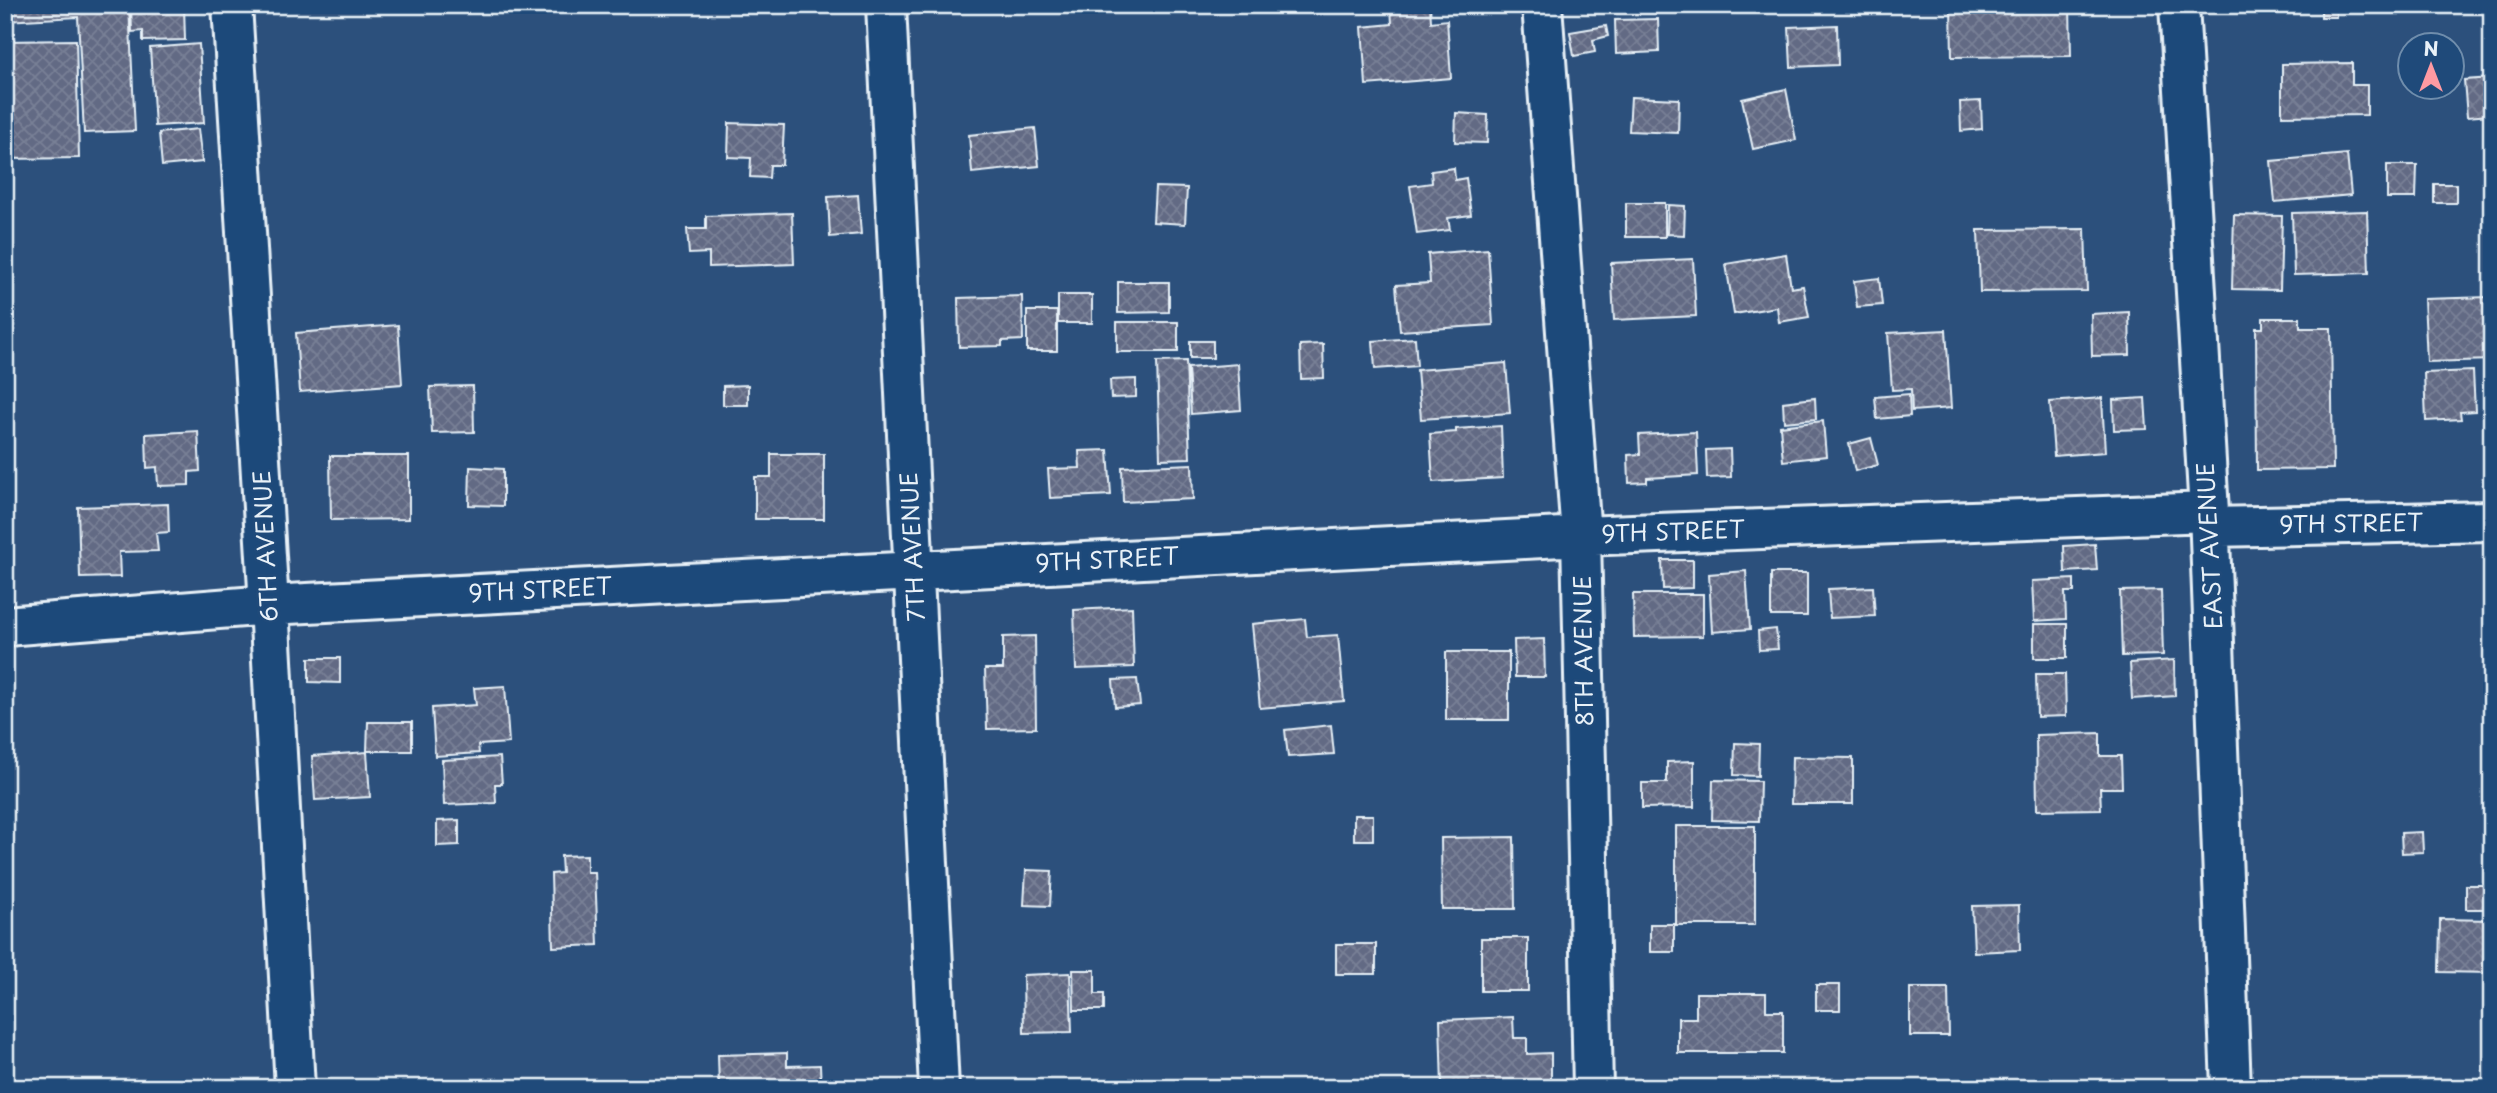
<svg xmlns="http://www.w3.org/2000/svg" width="2497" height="1093" font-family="'Playpen Sans',sans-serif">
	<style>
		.building { fill: url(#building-cross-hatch); stroke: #e8f1f8; stroke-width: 2 }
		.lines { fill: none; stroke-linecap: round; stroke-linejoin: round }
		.minor-casing { stroke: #e8f1f8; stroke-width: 44 }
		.minor { stroke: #1f4a7a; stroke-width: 38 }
		.labels { text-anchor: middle; stroke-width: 6; stroke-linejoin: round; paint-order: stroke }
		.street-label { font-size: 23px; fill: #e8f1f8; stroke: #1f4a7a }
	</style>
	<defs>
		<pattern id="building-cross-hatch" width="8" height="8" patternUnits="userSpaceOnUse" patternTransform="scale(1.75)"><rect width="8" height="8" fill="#626a84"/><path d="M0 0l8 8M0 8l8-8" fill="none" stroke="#788096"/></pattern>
	</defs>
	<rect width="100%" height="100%" fill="#2c507c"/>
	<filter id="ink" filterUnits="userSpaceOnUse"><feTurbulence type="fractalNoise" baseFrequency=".0143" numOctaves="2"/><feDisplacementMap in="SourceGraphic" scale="14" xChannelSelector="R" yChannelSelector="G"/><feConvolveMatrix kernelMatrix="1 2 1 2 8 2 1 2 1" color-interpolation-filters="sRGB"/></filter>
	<g filter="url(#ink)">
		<!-- building -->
		<path class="building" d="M5,5H129L135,131L84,133L78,17L5,21Z
			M131,5H184L185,40L143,41V31L132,32Z
			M1391,5H1430L1431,22L1447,20L1451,78L1366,85L1362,27L1392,24Z
			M1951,5H2070L2071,56L1952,57Z
			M2321,5H2336V17H2321Z
			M1658,19L1659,52L1616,54L1615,20Z
			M1837,25L1838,65L1791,67L1789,27Z
			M1606,26L1608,36L1593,40L1595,52L1574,56L1570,32Z
			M76,40L79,158L5,159V41Z
			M199,44L204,123L155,126L150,48Z
			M2352,63V85H2367V115L2282,116V64Z
			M2492,78V97H2489L2490,115L2467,117L2464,80Z
			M1786,89L1796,140L1753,149L1742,99Z
			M1631,97L1679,99L1678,133L1629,131Z
			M1981,101L1982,129L1961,131L1960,102Z
			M1456,113L1488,115L1487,143L1455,142Z
			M729,123L784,125L782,165H770L769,178L750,177L751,158L728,157Z
			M1035,128L1039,166L972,173L969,135Z
			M198,129L202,162L162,166L159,133Z
			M2347,154L2351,195L2275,202L2271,161Z
			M2387,165H2417L2416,198H2387Z
			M1454,168L1455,180L1466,178L1471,215L1448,218L1450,230L1417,234L1410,186L1432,183L1431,171Z
			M2434,184H2456V203H2434Z
			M1155,187L1187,188L1185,224L1153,222Z
			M858,195L861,234L830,237L828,197Z
			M1626,203H1665V237H1626Z
			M1668,205L1685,206L1684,235L1667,234Z
			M2367,211L2369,273L2294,275L2292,213Z
			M792,213L794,264L709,267V253L689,254L687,229H706V216Z
			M2234,215L2282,216L2280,290L2232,289Z
			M2085,229L2087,291L1980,292L1978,230Z
			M1488,249L1493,325L1400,331L1396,285L1430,283L1428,254Z
			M1786,254L1791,288L1803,286L1809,317L1779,322L1777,307L1734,314L1726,264Z
			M1693,259L1696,316L1614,320L1611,263Z
			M1879,278L1882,305L1857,307L1854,281Z
			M1118,282H1169V312L1118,313Z
			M1058,295H1092V323H1058Z
			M1022,296L1023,340L1002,341V346L959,347L958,298Z
			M2490,297L2492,360L2427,362L2424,299Z
			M1027,311H1057V351H1027Z
			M2129,312L2130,355L2092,356L2091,314Z
			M2263,318H2300V328H2331L2333,469L2257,470L2256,328H2263Z
			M1117,322H1178V352H1117Z
			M398,325L402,384L300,392L296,333Z
			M1946,330L1951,408L1912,411L1911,389L1892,390L1888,333Z
			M1415,338L1417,366L1375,369L1373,341Z
			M1190,341H1213V358H1190Z
			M1323,344L1324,378L1301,379L1300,345Z
			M1186,361L1190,458L1160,459L1157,362Z
			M1506,363L1510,413L1421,419L1417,370Z
			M1238,364L1241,410L1191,414L1188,368Z
			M2473,371L2475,411L2460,412L2461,419L2426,421L2424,373Z
			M1136,379V397L1111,398L1110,380Z
			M748,385V405H723V386Z
			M473,386L474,432L432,433L430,387Z
			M1909,394L1910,416L1877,419L1875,397Z
			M1815,398L1816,419L1784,422L1783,402Z
			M2102,398L2105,452L2054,456L2050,402Z
			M2145,398L2147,429L2114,430L2113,400Z
			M1823,421L1826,456L1783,461L1780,426Z
			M1501,426L1503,478L1433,482L1430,434L1456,432V429Z
			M198,431L200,471L189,472V485L158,486L157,467L147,468L146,434Z
			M1696,432L1698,475L1647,478V482L1629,483L1628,455L1640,454L1639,435Z
			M1871,438L1878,465L1855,471L1849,444Z
			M1730,449L1731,477L1707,478L1706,450Z
			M1108,450L1111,495L1050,498L1048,469L1080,468L1079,451Z
			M771,454H824V519H755V477H771Z
			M330,456H409V519L331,520Z
			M1192,464L1193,499L1123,502L1122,467Z
			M470,467L503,469V506L469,505Z
			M168,504L169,532L156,533L158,551L119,552L120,577L80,578L78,507Z
			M2095,544L2097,570L2065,572L2064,546Z
			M1662,560H1693V588L1663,589Z
			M1746,571L1750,629L1712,632L1709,574Z
			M1771,573H1807V616H1771Z
			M2074,579V592H2065L2066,619L2034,621L2032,581Z
			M1873,587L1875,616L1830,618L1828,589Z
			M2161,590L2163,655L2122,656L2120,591Z
			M1633,594H1703V636L1634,637Z
			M1132,607L1134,667L1076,669L1074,610Z
			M1305,619L1307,637L1338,635L1344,701L1260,708L1252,624Z
			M2034,624H2067V658H2034Z
			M1776,629L1778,649L1759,650L1758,631Z
			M1035,636L1036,728L987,729L985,669H1003V637Z
			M1544,639L1545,677H1515L1514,640Z
			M1446,652H1509V720H1446Z
			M309,658H340V683L309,682Z
			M2174,660L2175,696L2132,699L2130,663Z
			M2036,674H2065L2066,716L2037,717Z
			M1137,679L1140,705L1115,707L1113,680Z
			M505,686L509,743L478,745L479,753L435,756L432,708L476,705L474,688Z
			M368,722H412V751H367Z
			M1331,725L1334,754L1288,757L1285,730Z
			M2100,733V756H2121L2122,788H2100L2101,809L2037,810L2036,735Z
			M1735,743L1759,744L1758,776L1734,775Z
			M367,752L370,797L315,800L312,756Z
			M500,757L502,784H495L496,803L444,805L442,760Z
			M1792,757L1853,758V804H1791Z
			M1694,761V807L1642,808V783H1667V762Z
			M1713,780L1760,781L1759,821L1712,820Z
			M1354,815H1373V840H1354Z
			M459,820V845L437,846V821Z
			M1676,826H1755V925H1676Z
			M2422,832L2423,852L2402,853L2401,833Z
			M1514,837L1515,909H1442L1441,838Z
			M587,855V872H595L598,945L553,947L551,874L562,873L561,856Z
			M1026,870L1052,871L1050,906L1024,905Z
			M2466,885H2492V909H2466Z
			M2019,905L2020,950L1974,952L1972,906Z
			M2440,919L2492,920V973L2439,972Z
			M1650,924H1674V952H1650Z
			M1481,938H1528V991H1481Z
			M1336,944H1376V974H1336Z
			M1073,970H1095V994H1104V1010H1074Z
			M1070,973L1072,1032L1024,1033L1023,975Z
			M1816,985H1840V1010H1816Z
			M1910,988H1948L1949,1036H1910Z
			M1696,993H1766V1011H1783V1053H1678V1018H1696Z
			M1513,1017L1514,1038H1527V1054L1551,1053V1086L1442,1088L1440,1020Z
			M787,1053V1066L820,1065L821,1088H719L718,1055Z
			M1717,1084L1751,1085V1088H1717Z"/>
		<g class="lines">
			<defs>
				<path id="minor" d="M232,5L269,605L295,1088
					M886,5L939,1088
					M1542,5L1581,536L1593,1088
					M2179,5L2209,512L2231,1088
					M2210,527L2492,521
					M5,626L269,605L1581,536L2209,512"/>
			</defs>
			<!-- minor casing -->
			<use href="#minor" class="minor-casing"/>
			<!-- minor -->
			<use href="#minor" class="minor"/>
		</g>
	</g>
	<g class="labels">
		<!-- street labels -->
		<g class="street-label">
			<text transform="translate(2351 524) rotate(-1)" y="8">9TH STREET</text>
			<text transform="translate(1673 532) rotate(-2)" y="8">9TH STREET</text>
			<text transform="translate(266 546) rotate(-93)" y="8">6TH AVENUE</text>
			<text transform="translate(2210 546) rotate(-93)" y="8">EAST AVENUE</text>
			<text transform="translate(913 547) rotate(-93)" y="8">7TH AVENUE</text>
			<text transform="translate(1107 560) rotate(-3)" y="8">9TH STREET</text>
			<text transform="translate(540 590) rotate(-3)" y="8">9TH STREET</text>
			<text transform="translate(1584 651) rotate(-91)" y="8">8TH AVENUE</text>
		</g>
	</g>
	<!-- margin -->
	<rect width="2497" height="1093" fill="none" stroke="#1f4a7a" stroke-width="28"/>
	<rect x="14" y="14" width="2469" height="1065" fill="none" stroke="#e8f1f8" stroke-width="2.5" filter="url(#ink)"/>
	<!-- north arrow -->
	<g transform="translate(2431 66)"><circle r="33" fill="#1f4a7a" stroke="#6f8dac" stroke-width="2"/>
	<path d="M0-5L12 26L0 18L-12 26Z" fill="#ff9aa2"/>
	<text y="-10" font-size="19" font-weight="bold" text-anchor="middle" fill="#e8f1f8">N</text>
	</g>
</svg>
